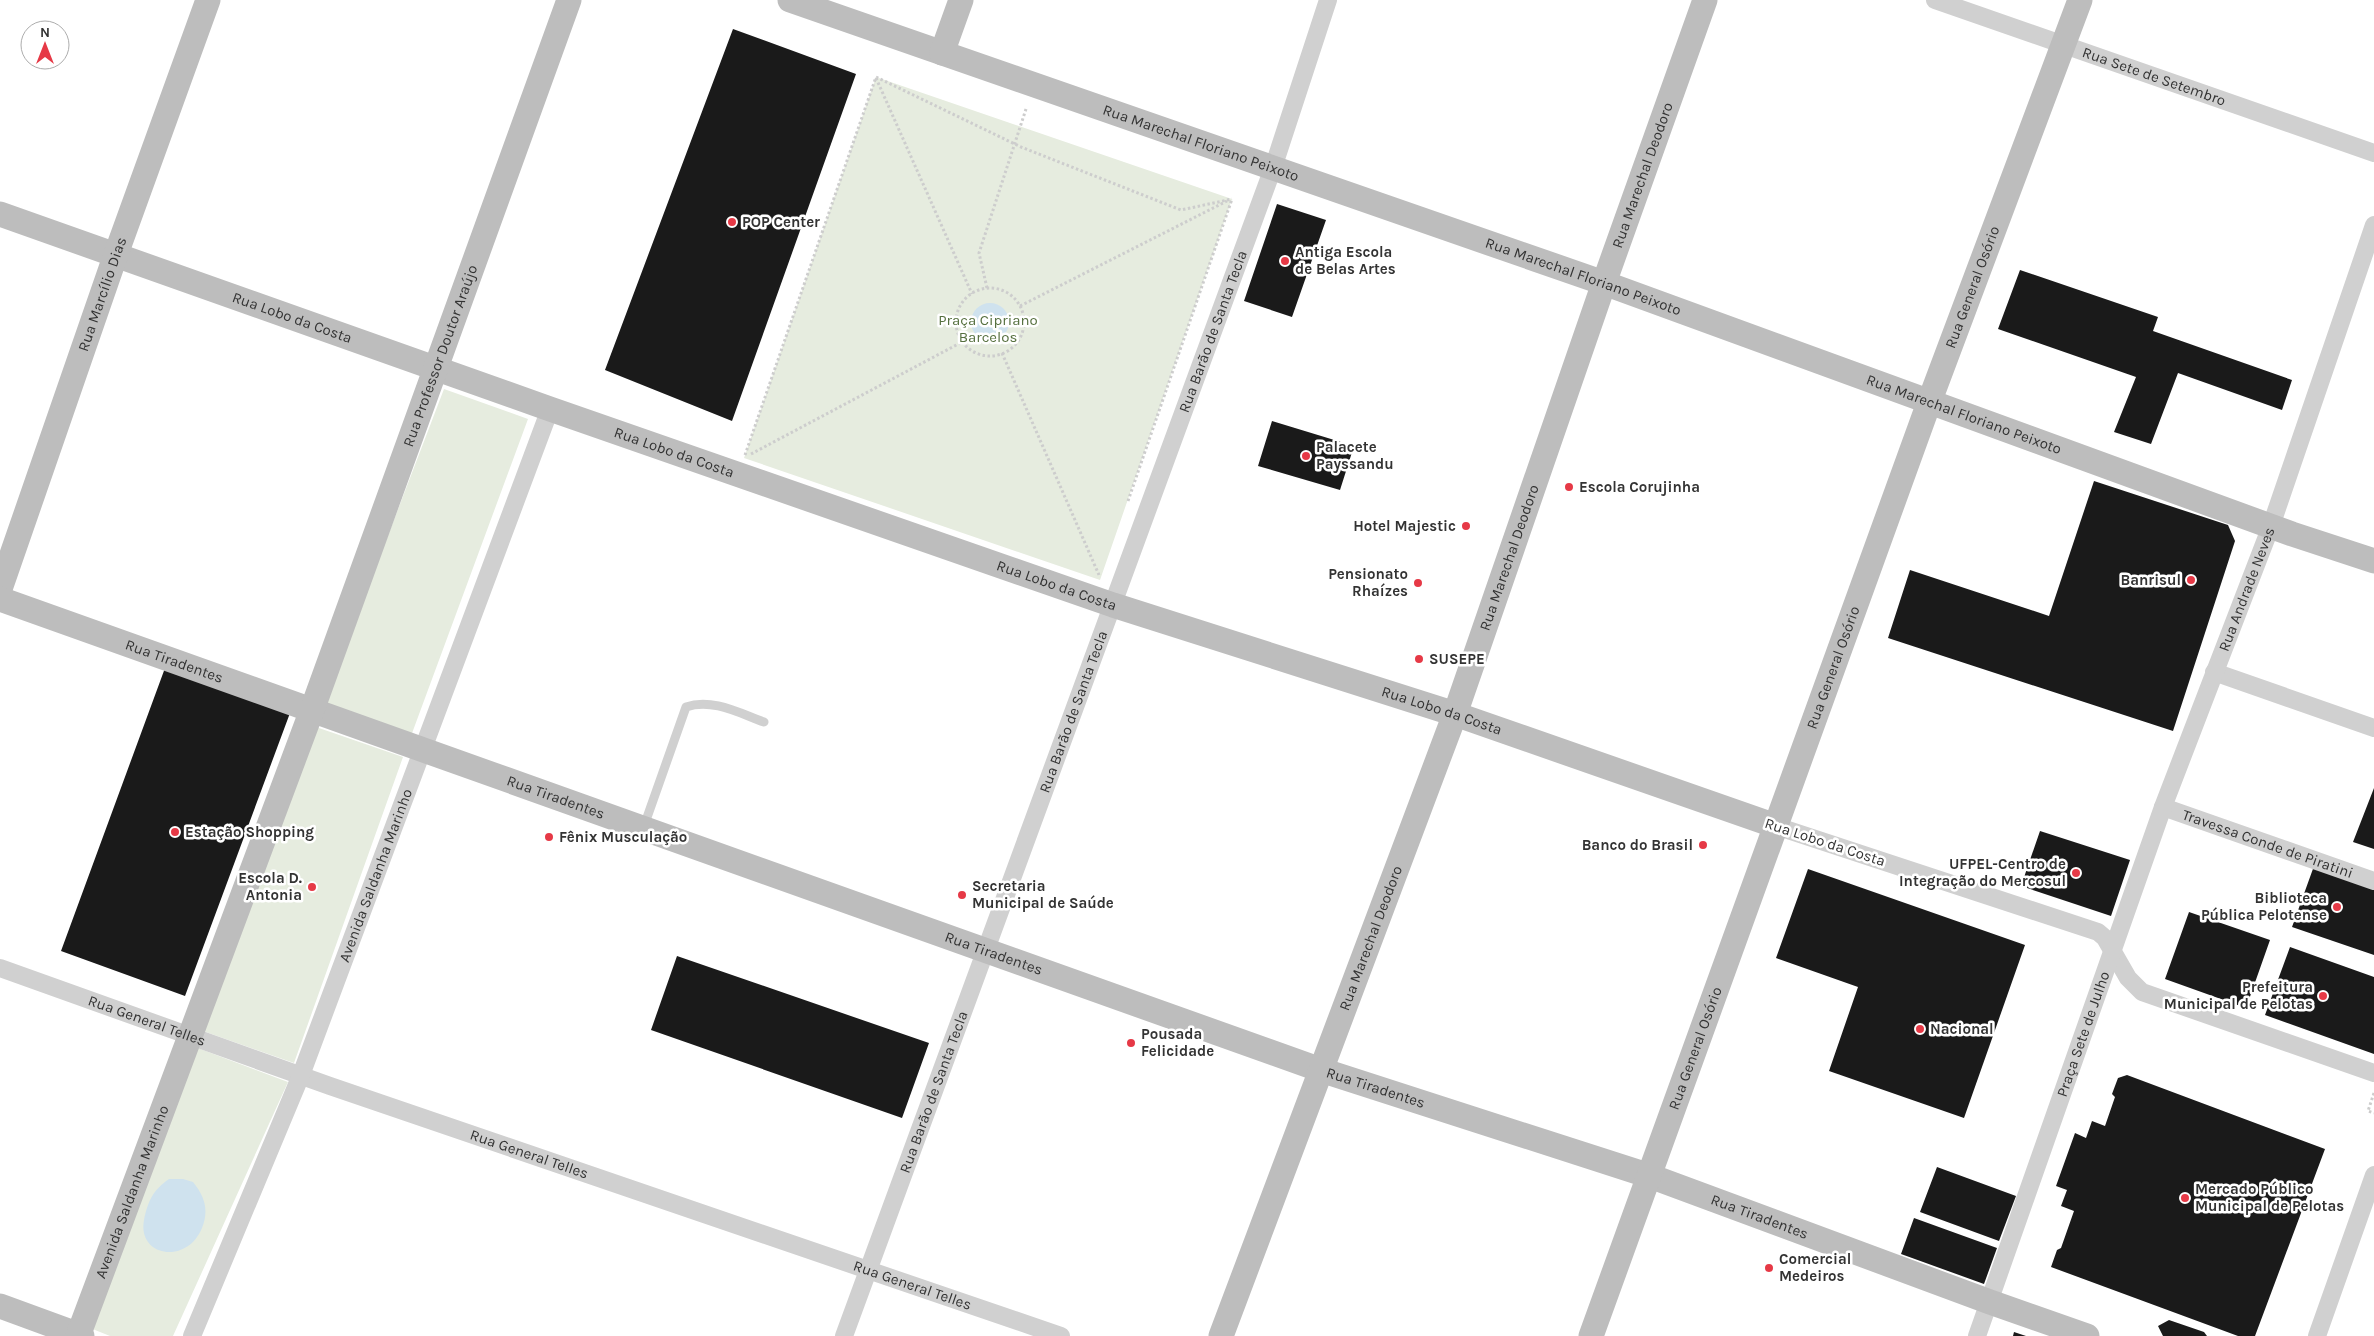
<svg xmlns="http://www.w3.org/2000/svg" width="2374" height="1336" font-family="Karla,sans-serif">
	<style>
		.green { fill: #e6ecdf }
		.water { fill: #cfe2ee }
		.building { fill: #1a1a1a }
		.lines { fill: none; stroke-linecap: round; stroke-linejoin: round }
		.path { stroke: #cdcdcd; stroke-width: 3; stroke-dasharray: 2.5 2.5; stroke-linecap: butt }
		.lane { stroke: #d0d0d0; stroke-width: 9 }
		.street { stroke: #d0d0d0; stroke-width: 18 }
		.secondary { stroke: #bdbdbd; stroke-width: 25 }
		.poi-dot { fill: #e63946; stroke: #fff; stroke-width: 2 }
		.labels { text-anchor: middle; stroke-width: 5; stroke-linejoin: round; paint-order: stroke }
		.street-label { font-size: 15px; fill: #333; stroke: #fff }
		.poi-label { font-size: 15px; font-weight: bold; fill: #333; stroke: #fff; text-anchor: start }
		.park-label { font-size: 15px; fill: #56703f; stroke: #fff }
	</style>
	<rect width="100%" height="100%" fill="#fff"/>
	<!-- green -->
	<path class="green" d="M876,77L1232,199L1100,580L744,458Z
		M444,389L528,419L411,736L324,703Z
		M316,727L403,757L294,1063L203,1031Z
		M195,1047L288,1082L173,1336H110L90,1328Z"/>
	<!-- water -->
	<path class="water" d="M971 322a19 19 0 1 1 38 0a19 19 0 1 1-38 0Z
		M169,1179H183L193,1182C205,1197 209,1210 202,1228C187,1265 137,1257 144,1220C148,1201 153,1190 169,1179Z"/>
	<!-- building -->
	<path class="building" d="M733,29L856,74L732,421L605,370Z
		M1277,204L1326,220L1292,317L1244,301Z
		M2020,270L2158,317L2153,331L2292,380L2282,410L2178,373L2151,444L2114,432L2136,377L1998,329Z
		M1272,421L1354,446L1340,490L1258,466Z
		M2094,481L2228,525L2235,541L2173,731L1888,638L1910,570L2049,616Z
		M165,668L290,713L185,996L61,951Z
		M2374,788V849L2353,842Z
		M2040,831L2130,860L2111,916L2021,886Z
		M2314,866L2374,887V955L2292,927Z
		M1808,869L2025,945L1964,1118L1829,1071L1858,987L1776,958Z
		M2189,912L2270,940L2246,1008L2165,979Z
		M2290,947L2374,977V1054L2265,1015Z
		M677,956L929,1043L902,1118L651,1030Z
		M2127,1075L2325,1149L2255,1336H2238L2051,1267L2057,1250L2061,1248L2074,1211L2061,1206L2067,1190L2056,1186L2075,1133L2086,1138L2092,1121L2105,1126L2115,1097L2112,1094L2118,1078Z
		M1937,1167L2016,1196L1999,1241L1920,1212Z
		M1914,1218L1997,1248L1984,1284L1901,1254Z
		M2169,1320L2204,1332L2207,1336H2163L2158,1326Z
		M2014,1332L2026,1336H2013Z"/>
	<g class="lines">
		<!-- path -->
		<path class="path" d="M876,77L1021,147L1181,210L1232,199
			M876,78L972,294
			M956 322a34 34 0 1 1 68 0a34 34 0 1 1-68 0Z
			M987,288L979,253L1026,109
			M1020,306L1227,201
			M1002,353L1099,575
			M751,454L962,342
			M745,455L876,77
			M1128,501L1232,199
			M2374,1093L2368,1111L2374,1113"/>
		<!-- lane -->
		<path class="lane" d="M644,826L686,707C712,698 739,713 764,722"/>
		<!-- street -->
		<g class="street">
			<path id="s1" d="M1935,0L2374,153"/>
			<path d="M2214,672L2374,728"/>
			<path id="s2" d="M2163,807L2374,881"/>
			<path d="M1776,826L2098,932L2105,938L2128,978L2142,992L2374,1073"/>
			<path id="s3" d="M0,968L330,1086L1061,1336"/>
			<path id="s4" d="M192,1336L301,1075L550,409"/>
			<path id="s5" d="M844,1336L1273,168L1328,0"/>
			<path id="s6" d="M1977,1336L2163,807L2271,526L2374,225"/>
			<path d="M2317,1336L2374,1175"/>
		</g>
		<!-- secondary -->
		<g class="secondary">
			<path id="s7" d="M790,0L1604,283L2292,534L2374,561"/>
			<path d="M942,53L961,0"/>
			<path id="s8" d="M0,214L550,409L1113,605L1455,714L1776,826"/>
			<path id="s9" d="M0,589L116,254L208,0"/>
			<path id="s10" d="M0,599L1321,1070L1650,1176L1990,1302L2087,1336"/>
			<path d="M0,1306L82,1336"/>
			<path id="s11" d="M78,1336L312,710L569,0"/>
			<path id="s12" d="M1221,1336L1455,714L1604,283L1705,0"/>
			<path id="s13" d="M1591,1336L1930,400L2080,0"/>
		</g>
	</g>
	<!-- markers -->
	<g class="poi-dot">
		<circle cx="732" cy="222" r="5"/>
		<circle cx="1285" cy="261" r="5"/>
		<circle cx="1306" cy="456" r="5"/>
		<circle cx="1569" cy="487" r="5"/>
		<circle cx="1466" cy="526" r="5"/>
		<circle cx="2191" cy="580" r="5"/>
		<circle cx="1418" cy="583" r="5"/>
		<circle cx="1419" cy="659" r="5"/>
		<circle cx="175" cy="832" r="5"/>
		<circle cx="549" cy="837" r="5"/>
		<circle cx="1703" cy="845" r="5"/>
		<circle cx="2076" cy="873" r="5"/>
		<circle cx="312" cy="887" r="5"/>
		<circle cx="962" cy="895" r="5"/>
		<circle cx="2337" cy="907" r="5"/>
		<circle cx="2323" cy="996" r="5"/>
		<circle cx="1920" cy="1029" r="5"/>
		<circle cx="1131" cy="1043" r="5"/>
		<circle cx="2185" cy="1198" r="5"/>
		<circle cx="1769" cy="1268" r="5"/>
	</g>
	<g class="labels">
		<!-- street labels -->
		<g class="street-label">
			<text dy="5" stroke="none"><textPath href="#s1" startOffset="232">Rua Sete de Setembro</textPath></text>
			<text dy="5" stroke="none"><textPath href="#s7" startOffset="435">Rua Marechal Floriano Peixoto</textPath></text>
			<text dy="5" stroke="none"><textPath href="#s12" startOffset="1235">Rua Marechal Deodoro</textPath></text>
			<text dy="5" stroke="none"><textPath href="#s7" startOffset="840">Rua Marechal Floriano Peixoto</textPath></text>
			<text dy="5" stroke="none"><textPath href="#s13" startOffset="1116">Rua General Osório</textPath></text>
			<text dy="5" stroke="none"><textPath href="#s9" startOffset="312">Rua Marcílio Dias</textPath></text>
			<text dy="5" stroke="none"><textPath href="#s8" startOffset="310">Rua Lobo da Costa</textPath></text>
			<text dy="5" stroke="none"><textPath href="#s5" startOffset="1070">Rua Barão de Santa Tecla</textPath></text>
			<text dy="5" stroke="none"><textPath href="#s11" startOffset="1045">Rua Professor Doutor Araújo</textPath></text>
			<text dy="5" stroke="none"><textPath href="#s7" startOffset="1245">Rua Marechal Floriano Peixoto</textPath></text>
			<text dy="5" stroke="none"><textPath href="#s8" startOffset="715">Rua Lobo da Costa</textPath></text>
			<text dy="5" stroke="none"><textPath href="#s12" startOffset="830">Rua Marechal Deodoro</textPath></text>
			<text dy="5" stroke="none"><textPath href="#s8" startOffset="1120">Rua Lobo da Costa</textPath></text>
			<text dy="5" stroke="none"><textPath href="#s6" startOffset="794">Rua Andrade Neves</textPath></text>
			<text dy="5" stroke="none"><textPath href="#s10" startOffset="185">Rua Tiradentes</textPath></text>
			<text dy="5" stroke="none"><textPath href="#s13" startOffset="711">Rua General Osório</textPath></text>
			<text dy="5" stroke="none"><textPath href="#s5" startOffset="665">Rua Barão de Santa Tecla</textPath></text>
			<text dy="5" stroke="none"><textPath href="#s8" startOffset="1525">Rua Lobo da Costa</textPath></text>
			<text dy="5" stroke="none"><textPath href="#s10" startOffset="590">Rua Tiradentes</textPath></text>
			<text transform="translate(1825 842) rotate(18)" y="5">Rua Lobo da Costa</text>
			<text dy="5" stroke="none"><textPath href="#s2" startOffset="111">Travessa Conde de Piratini</textPath></text>
			<text dy="5" stroke="none"><textPath href="#s4" startOffset="496">Avenida Saldanha Marinho</textPath></text>
			<text dy="5" stroke="none"><textPath href="#s12" startOffset="425">Rua Marechal Deodoro</textPath></text>
			<text dy="5" stroke="none"><textPath href="#s10" startOffset="1055">Rua Tiradentes</textPath></text>
			<text dy="5" stroke="none"><textPath href="#s3" startOffset="156">Rua General Telles</textPath></text>
			<text dy="5" stroke="none"><textPath href="#s6" startOffset="320">Praça Sete de Julho</textPath></text>
			<text dy="5" stroke="none"><textPath href="#s13" startOffset="306">Rua General Osório</textPath></text>
			<text dy="5" stroke="none"><textPath href="#s10" startOffset="1460">Rua Tiradentes</textPath></text>
			<text dy="5" stroke="none"><textPath href="#s5" startOffset="260">Rua Barão de Santa Tecla</textPath></text>
			<text dy="5" stroke="none"><textPath href="#s3" startOffset="561">Rua General Telles</textPath></text>
			<text dy="5" stroke="none"><textPath href="#s11" startOffset="154">Avenida Saldanha Marinho</textPath></text>
			<text dy="5" stroke="none"><textPath href="#s10" startOffset="1865">Rua Tiradentes</textPath></text>
			<text dy="5" stroke="none"><textPath href="#s3" startOffset="966">Rua General Telles</textPath></text>
		</g>
		<!-- poi labels -->
		<g class="poi-label">
			<text x="742" y="227">POP Center</text>
			<text x="1295" y="257">Antiga Escola<tspan x="1295" dy="17">de Belas Artes</tspan></text>
			<text x="1316" y="452">Palacete<tspan x="1316" dy="17">Payssandu</tspan></text>
			<text x="1579" y="492">Escola Corujinha</text>
			<text x="1456" y="531" text-anchor="end">Hotel Majestic</text>
			<text x="1408" y="579" text-anchor="end">Pensionato<tspan x="1408" dy="17">Rhaízes</tspan></text>
			<text x="2181" y="585" text-anchor="end">Banrisul</text>
			<text x="1429" y="664">SUSEPE</text>
			<text x="185" y="837">Estação Shopping</text>
			<text x="559" y="842">Fênix Musculação</text>
			<text x="1693" y="850" text-anchor="end">Banco do Brasil</text>
			<text x="2066" y="869" text-anchor="end">UFPEL-Centro de<tspan x="2066" dy="17">Integração do Mercosul</tspan></text>
			<text x="302" y="883" text-anchor="end">Escola D.<tspan x="302" dy="17">Antonia</tspan></text>
			<text x="972" y="891">Secretaria<tspan x="972" dy="17">Municipal de Saúde</tspan></text>
			<text x="2327" y="903" text-anchor="end">Biblioteca<tspan x="2327" dy="17">Pública Pelotense</tspan></text>
			<text x="2313" y="992" text-anchor="end">Prefeitura<tspan x="2313" dy="17">Municipal de Pelotas</tspan></text>
			<text x="1930" y="1034">Nacional</text>
			<text x="1141" y="1039">Pousada<tspan x="1141" dy="17">Felicidade</tspan></text>
			<text x="2195" y="1194">Mercado Público<tspan x="2195" dy="17">Municipal de Pelotas</tspan></text>
			<text x="1779" y="1264">Comercial<tspan x="1779" dy="17">Medeiros</tspan></text>
		</g>
		<!-- park labels -->
		<g class="park-label">
			<text x="988" y="325">Praça Cipriano<tspan x="988" dy="17">Barcelos</tspan></text>
		</g>
	</g>
	<!-- north arrow -->
	<g transform="translate(45 45)"><circle r="24" fill="#ffffff" stroke="#adadad"/>
	<path d="M0-4L9 19L0 12L-9 19Z" fill="#e63946"/>
	<text y="-8" font-size="14" font-weight="bold" text-anchor="middle" fill="#333333">N</text>
	</g>
</svg>
